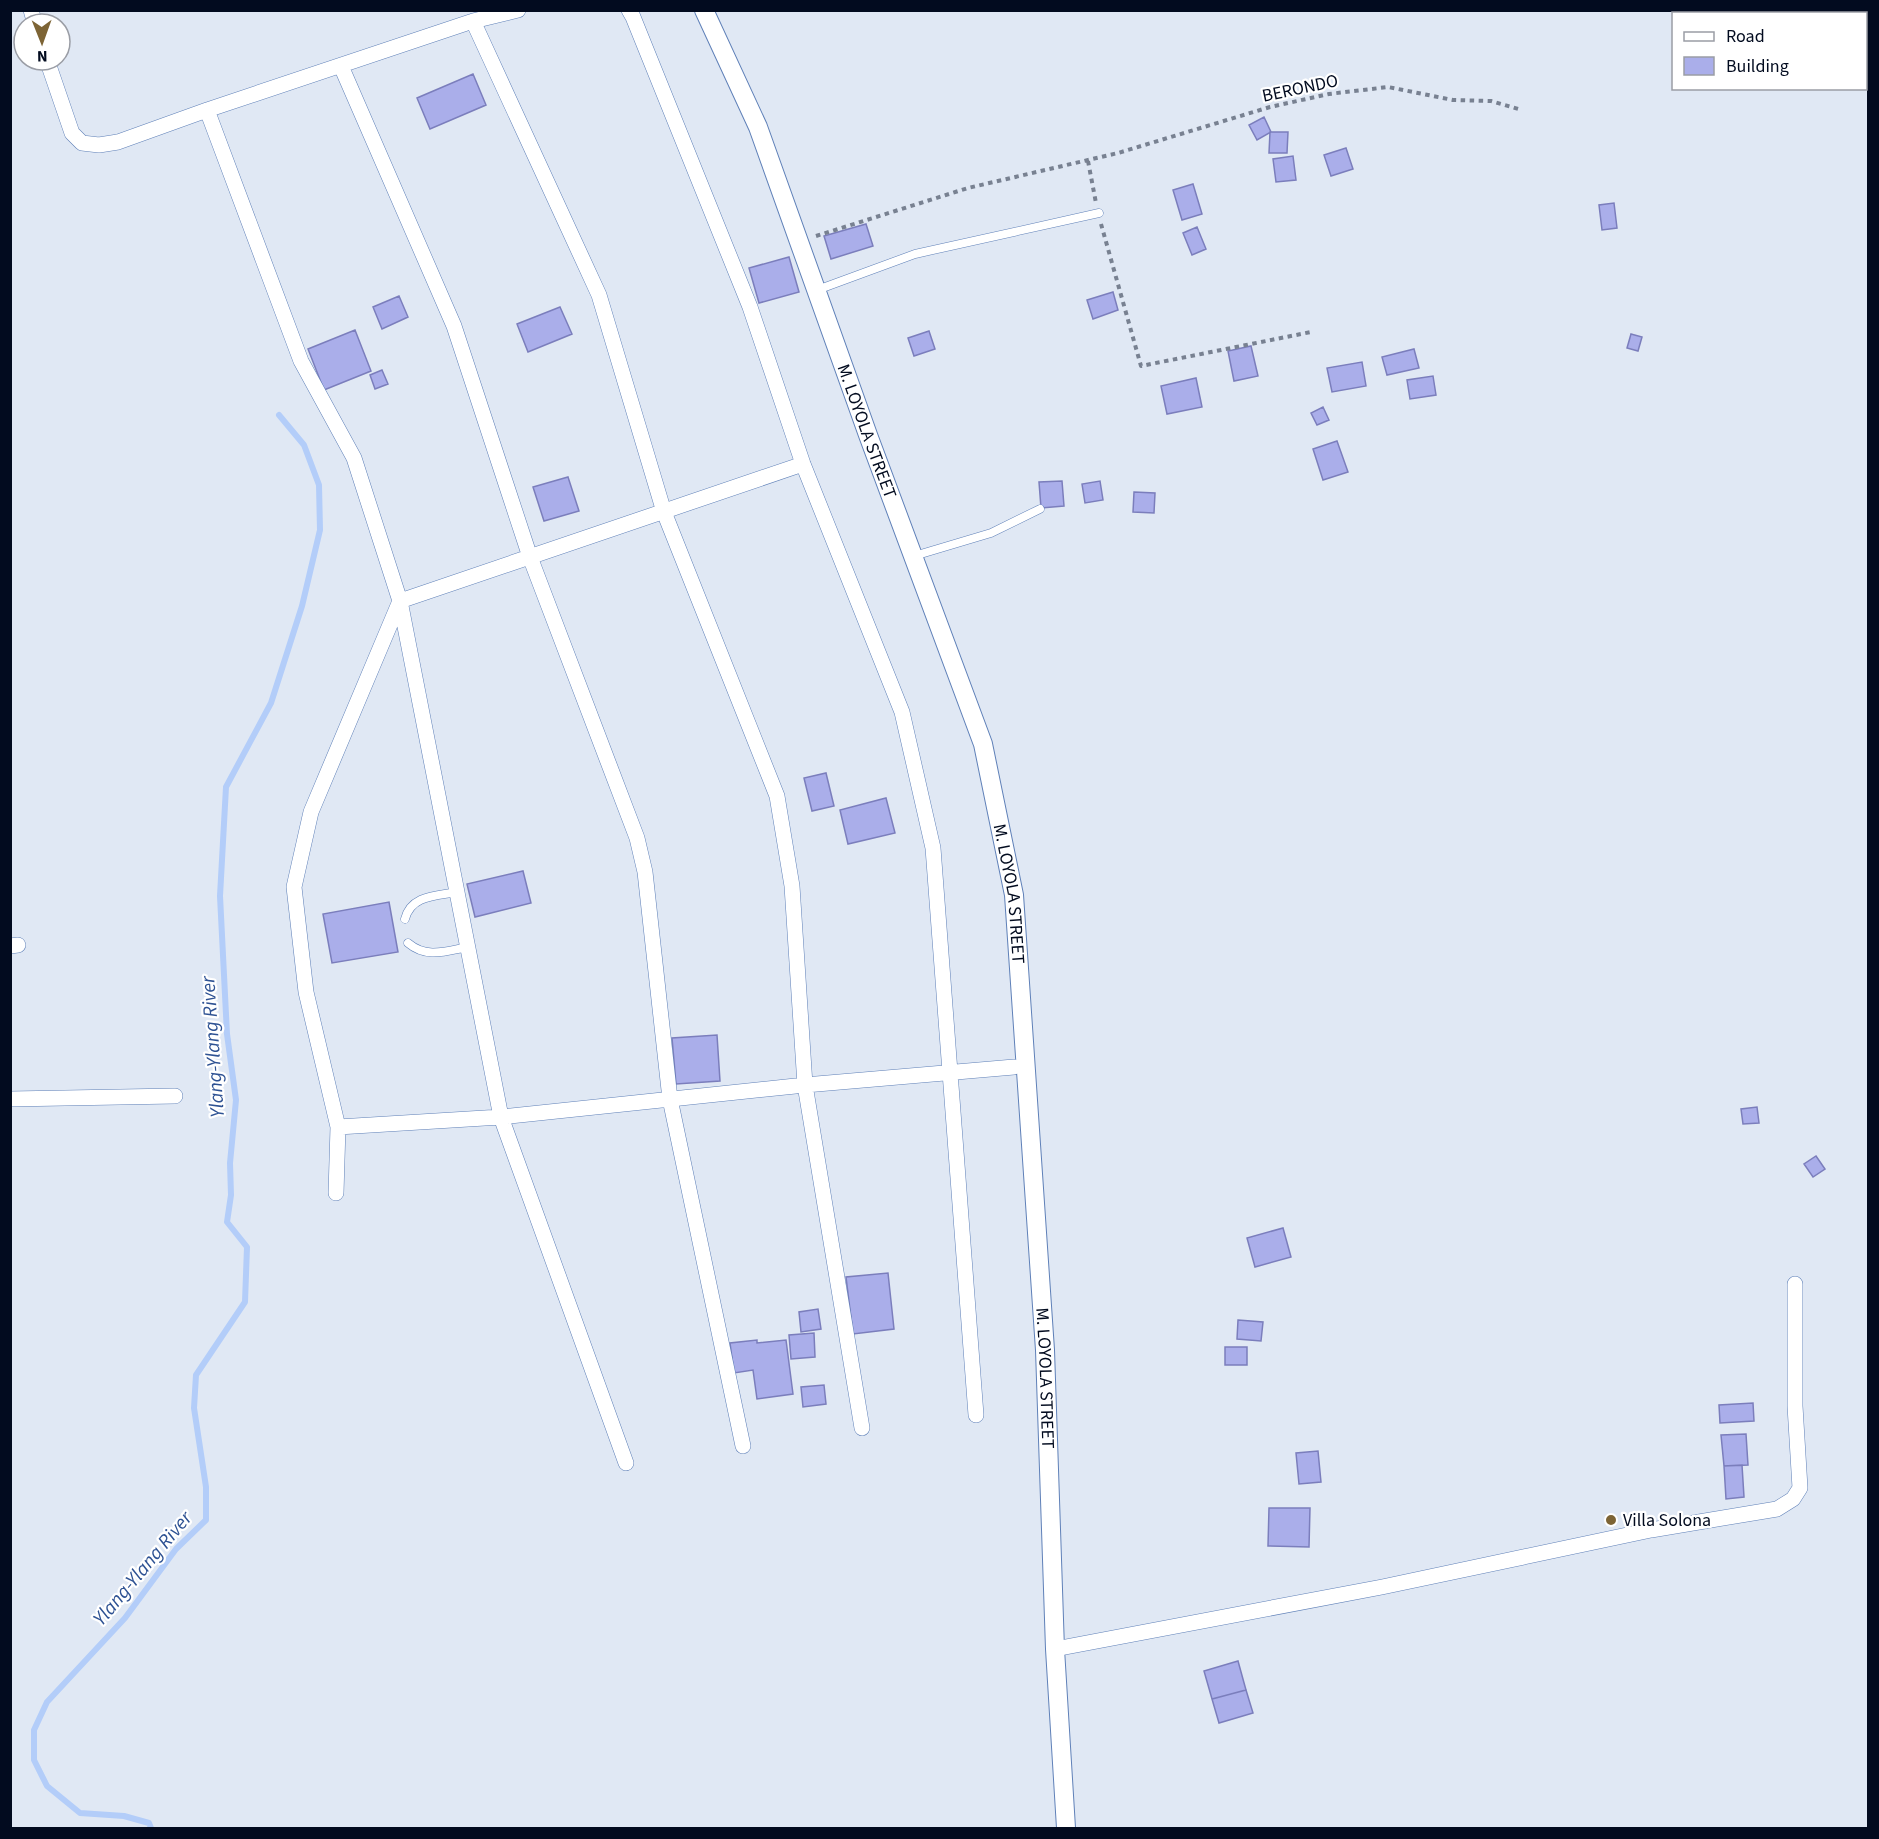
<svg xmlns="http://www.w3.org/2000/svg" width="1879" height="1839" font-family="'Source Sans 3',sans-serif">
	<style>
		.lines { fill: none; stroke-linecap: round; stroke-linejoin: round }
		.stream { stroke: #b3cdf9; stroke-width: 6 }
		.building { fill: #aaaeea; stroke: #7b7ebc; stroke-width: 1.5 }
		.service-casing { stroke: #5f80b8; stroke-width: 9 }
		.minor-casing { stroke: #5f80b8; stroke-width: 16 }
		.tertiary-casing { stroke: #5f80b8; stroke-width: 20 }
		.path { stroke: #788191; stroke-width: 4; stroke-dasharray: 4.5 4.5; stroke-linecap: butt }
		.service { stroke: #fff; stroke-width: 8 }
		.minor { stroke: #fff; stroke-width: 15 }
		.tertiary { stroke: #fff; stroke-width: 18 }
		.poi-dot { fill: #7d6435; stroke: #fff; stroke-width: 2 }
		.labels { text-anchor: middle; stroke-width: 4.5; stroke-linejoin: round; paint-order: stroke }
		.street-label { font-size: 18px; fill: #020b1f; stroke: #fff }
		.poi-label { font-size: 18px; fill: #020b1f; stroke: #fff; text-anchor: start }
		.water-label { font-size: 20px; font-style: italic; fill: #2e5293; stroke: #fff }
	</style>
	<rect width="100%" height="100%" fill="#e0e8f4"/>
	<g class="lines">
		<!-- stream -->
		<path class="stream" d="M151,1828L149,1823L124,1816L80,1813L47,1786L34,1760V1730L47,1702L125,1618L176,1549L206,1520V1487L194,1408L196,1375L245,1302L247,1247L227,1222L231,1195L230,1163L236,1100L227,1034L220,896L226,787L271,703L302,606L320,530L319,485L304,445L279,415"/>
	</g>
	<!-- building -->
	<path class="building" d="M473,74L486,105L430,129L417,98Z
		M1264,117L1271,132L1257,140L1249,125Z
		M1270,132H1288L1287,153H1269Z
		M1346,148L1353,169L1331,176L1324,155Z
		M1293,156L1296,180L1276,182L1273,159Z
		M1193,184L1202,214L1182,220L1173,190Z
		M1614,203L1617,228L1602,230L1599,205Z
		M866,224L873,246L831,259L824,236Z
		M1197,227L1206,249L1192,255L1183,233Z
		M789,257L799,292L759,303L749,268Z
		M1113,292L1118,310L1093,319L1087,300Z
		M399,296L408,317L382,329L373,307Z
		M560,307L572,334L528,352L517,324Z
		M355,330L371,371L324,390L308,349Z
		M929,331L935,349L914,356L908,338Z
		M1631,334L1642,337L1638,351L1627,348Z
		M1251,346L1258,376L1234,381L1228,351Z
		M1414,349L1419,368L1387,375L1382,357Z
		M1362,362L1366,386L1332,392L1327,368Z
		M382,370L388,384L375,389L370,375Z
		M1433,376L1436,395L1410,399L1407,380Z
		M1196,378L1202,407L1167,414L1161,386Z
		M1323,407L1329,420L1317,425L1311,413Z
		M1337,441L1348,472L1323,480L1313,449Z
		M568,477L579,511L544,521L533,487Z
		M1062,481L1064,506L1041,508L1039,482Z
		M1100,481L1103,500L1085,503L1082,484Z
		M1134,492L1155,493L1154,513L1133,512Z
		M826,773L834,806L812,811L804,778Z
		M886,798L895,833L848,844L840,810Z
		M523,871L531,903L475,917L467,884Z
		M389,902L398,952L332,963L323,914Z
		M717,1035L720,1081L676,1084L672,1038Z
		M1757,1107L1759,1123L1743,1124L1741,1109Z
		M1816,1156L1825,1169L1813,1177L1804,1164Z
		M1283,1228L1291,1257L1255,1267L1247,1238Z
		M888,1273L894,1329L853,1334L846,1277Z
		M818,1309L821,1329L801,1332L799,1312Z
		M1238,1320L1263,1322L1261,1341L1237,1339Z
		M814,1333L815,1357L791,1359L789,1335Z
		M757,1340V1343L786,1340L793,1394L757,1399L753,1370L734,1373L730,1343Z
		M1225,1347H1247V1365H1225Z
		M824,1385L826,1404L803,1407L801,1387Z
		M1753,1403L1754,1421L1720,1423L1719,1405Z
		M1746,1434L1748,1465L1724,1466L1721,1435Z
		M1318,1451L1321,1482L1299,1484L1296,1453Z
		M1742,1465L1744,1497L1726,1499L1724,1466Z
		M1269,1508H1310L1309,1547L1268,1546Z
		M1238,1661L1246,1690L1212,1699L1204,1671Z
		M1246,1690L1253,1713L1219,1723L1212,1699Z"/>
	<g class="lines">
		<defs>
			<path id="service" d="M817,290L915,254L1099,213
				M914,556L991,533L1040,509
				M405,919C411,895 436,896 457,892
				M408,943C427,959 446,951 468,947"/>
			<path id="minor" d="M31,10L35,24
				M629,10L633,17L750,307L803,464L902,712L933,848L976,1415
				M473,21L599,295L664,512L777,796L792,886L805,1085L862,1428
				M47,60L72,133L82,143L99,145L118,142L207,110L473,21L518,10
				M341,66L454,326L530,557L637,838L645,872L670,1099L743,1446
				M207,110L301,361L354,458L400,601L501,1117L626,1463
				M10,946L18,945
				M10,1099L175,1096
				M338,1127L501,1117L805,1085L1014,1067
				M336,1193L338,1127L306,992L294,887L311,812L400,601L803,464
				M1055,1649L1382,1587L1651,1530L1777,1509L1793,1499L1800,1488L1795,1406V1284"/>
			<g id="tertiary">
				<path id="s1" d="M704,10L758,127L868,435L983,744L1014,895L1045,1350L1055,1649L1066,1828"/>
			</g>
		</defs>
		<!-- service casing -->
		<use href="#service" class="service-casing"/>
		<!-- minor casing -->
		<use href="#minor" class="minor-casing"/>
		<!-- tertiary casing -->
		<use href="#tertiary" class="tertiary-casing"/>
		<!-- path -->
		<path class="path" d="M1088,161L1096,203
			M1101,224L1141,366L1311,332
			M816,236L968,188L1118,153L1270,107L1329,94L1388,87L1453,100L1491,101L1522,110"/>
		<!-- service -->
		<use href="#service" class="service"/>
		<!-- minor -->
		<use href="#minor" class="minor"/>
		<!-- tertiary -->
		<use href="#tertiary" class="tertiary"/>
	</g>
	<!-- markers -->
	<circle class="poi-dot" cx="1611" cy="1520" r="6"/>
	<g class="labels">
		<!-- street labels -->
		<g class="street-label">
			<text transform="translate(1300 88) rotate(-12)" y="6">BERONDO</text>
			<text dy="6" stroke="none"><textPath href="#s1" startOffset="452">M. LOYOLA STREET</textPath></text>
			<text dy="6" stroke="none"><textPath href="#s1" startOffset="938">M. LOYOLA STREET</textPath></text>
			<text dy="6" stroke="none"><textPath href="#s1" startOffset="1424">M. LOYOLA STREET</textPath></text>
		</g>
		<!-- poi labels -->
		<g class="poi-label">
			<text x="1623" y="1526">Villa Solona</text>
		</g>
		<!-- water labels -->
		<g class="water-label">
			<text transform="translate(212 1047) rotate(-94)" y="7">Ylang-Ylang River</text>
			<text transform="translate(142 1568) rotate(-50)" y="7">Ylang-Ylang River</text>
		</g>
	</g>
	<!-- border -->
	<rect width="1879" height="1839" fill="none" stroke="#020b1f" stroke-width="24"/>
	<!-- legend -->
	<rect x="1672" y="12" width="195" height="78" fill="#ffffff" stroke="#9a9da5" stroke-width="1.5"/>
	<rect x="1684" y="32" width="30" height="9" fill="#ffffff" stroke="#9a9da5" stroke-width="1.5"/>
	<text x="1726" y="42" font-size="18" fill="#020b1f">Road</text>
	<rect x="1684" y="57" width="30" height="18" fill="#aaaeea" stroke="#9a9da5" stroke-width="1.5"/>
	<text x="1726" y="72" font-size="18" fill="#020b1f">Building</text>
	<!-- north arrow -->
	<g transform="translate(42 42) rotate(179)"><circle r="28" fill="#ffffff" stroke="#9a9da5" stroke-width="1.5"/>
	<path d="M0-4.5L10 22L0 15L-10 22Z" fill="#7d6435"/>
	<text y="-9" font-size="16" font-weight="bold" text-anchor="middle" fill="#020b1f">N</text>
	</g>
</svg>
